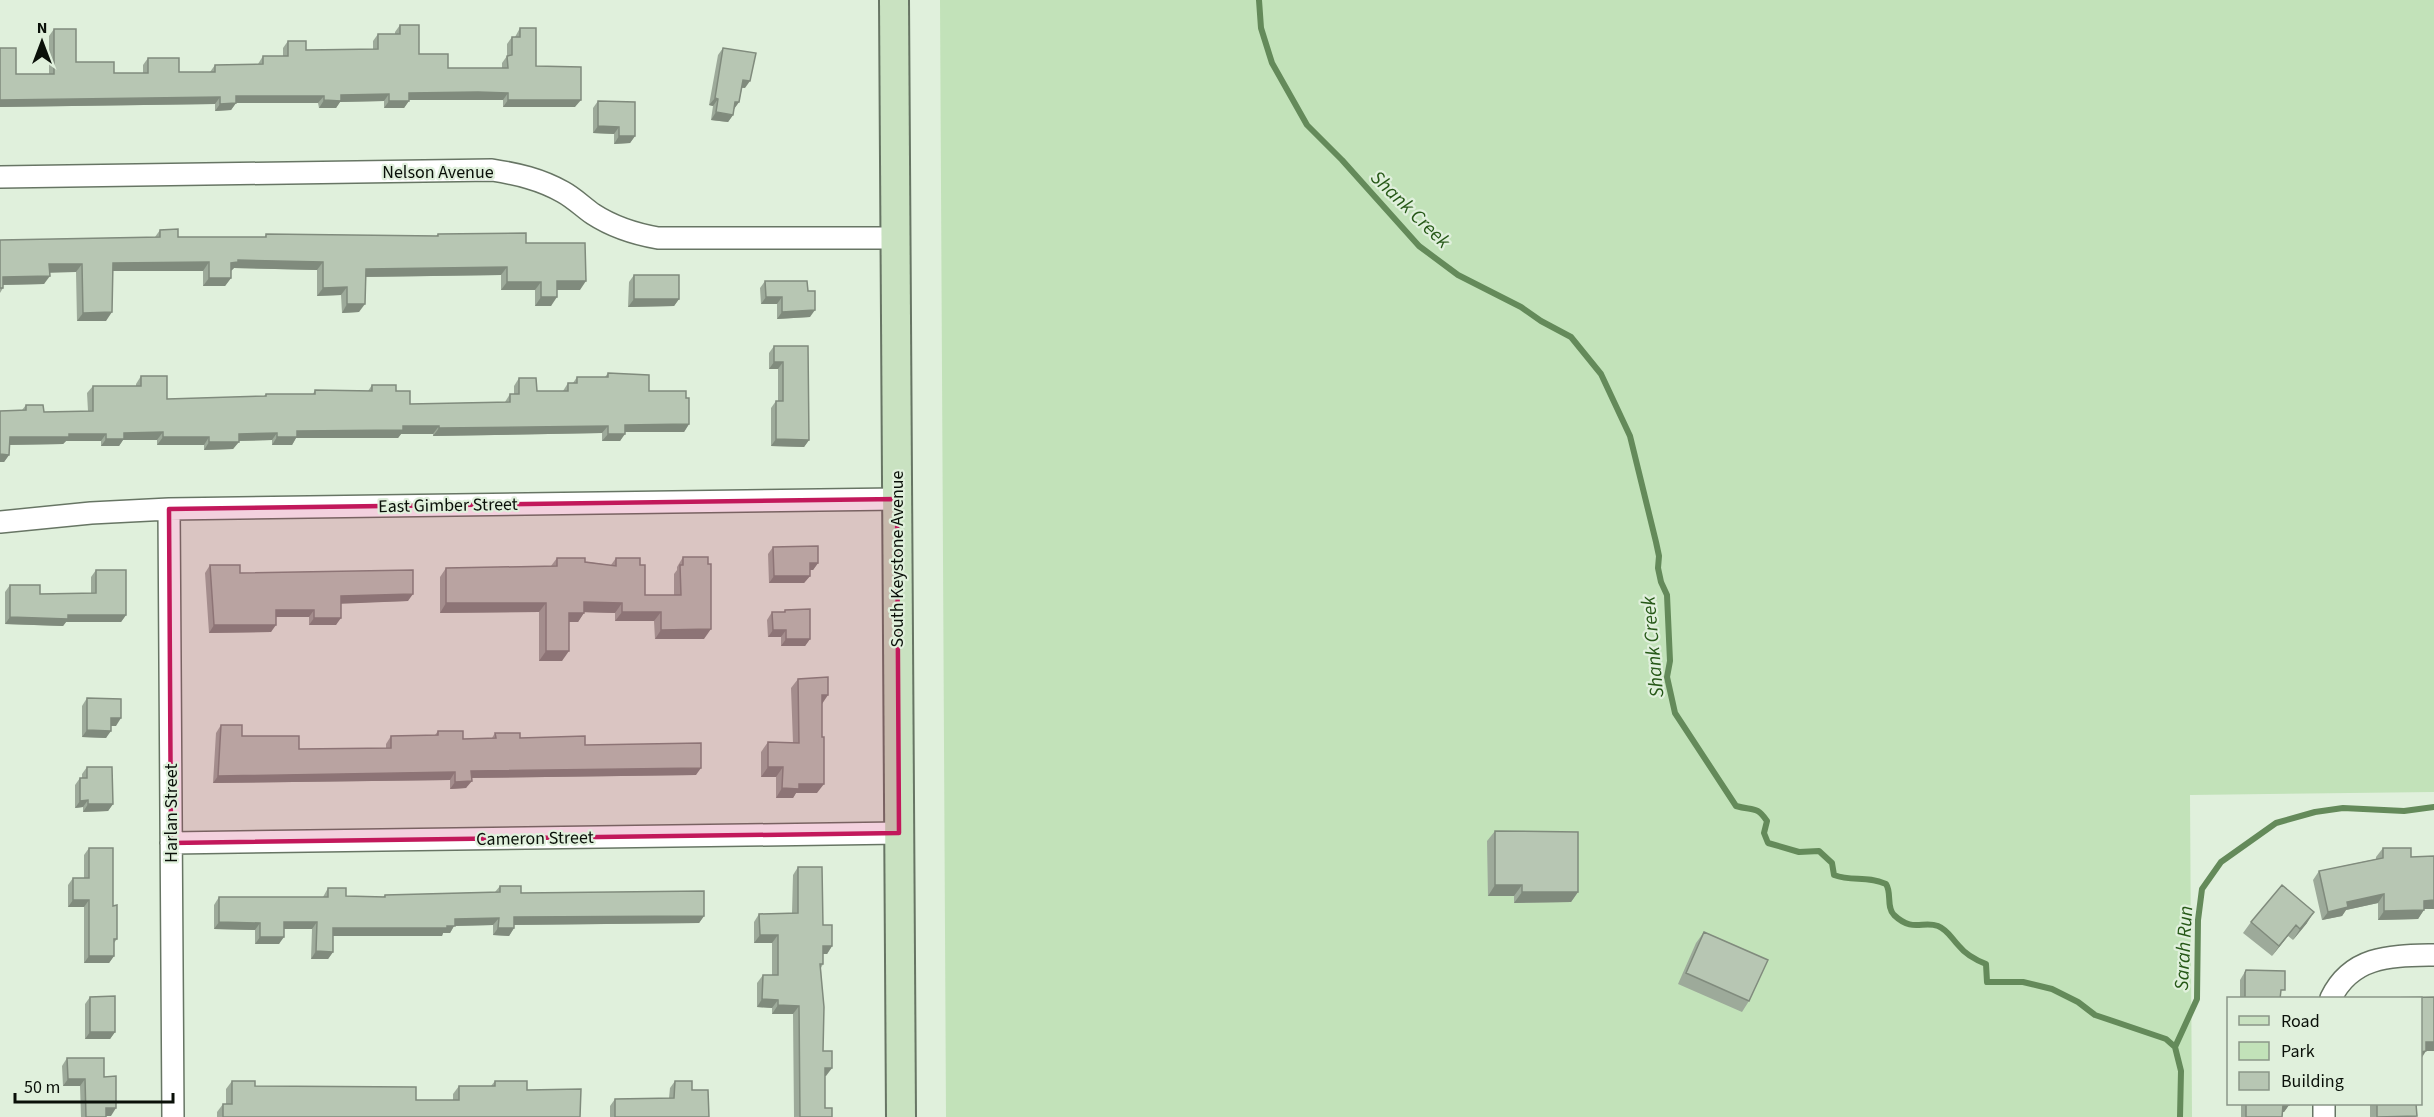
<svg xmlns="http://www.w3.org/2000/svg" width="2434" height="1117" font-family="'Source Sans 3',sans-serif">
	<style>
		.green { fill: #c2e2b9 }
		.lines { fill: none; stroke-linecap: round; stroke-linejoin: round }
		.stream { stroke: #648a5a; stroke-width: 6 }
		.street-casing { stroke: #677564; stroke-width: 24 }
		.secondary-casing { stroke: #677564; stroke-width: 32 }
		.street { stroke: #fff; stroke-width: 21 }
		.secondary { stroke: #c9e2c1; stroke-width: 28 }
		.wall { fill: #9daa9a }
		.shaded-wall { fill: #808b7d }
		.building { fill: #b7c6b3; stroke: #808b7d; stroke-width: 1.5 }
		.marked { fill: #c2185b; fill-opacity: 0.2; stroke: #c2185b; stroke-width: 4.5; stroke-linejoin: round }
		.labels { text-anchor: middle; stroke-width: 4.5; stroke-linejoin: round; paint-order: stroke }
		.street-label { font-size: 18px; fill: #0a1009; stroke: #e0f0dc }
		.water-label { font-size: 20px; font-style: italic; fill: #265817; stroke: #e0f0dc }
	</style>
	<rect width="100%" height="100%" fill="#e0f0dc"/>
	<!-- green -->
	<path class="green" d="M940,0H2434V792L2190,795L2192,1117H946Z"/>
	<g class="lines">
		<!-- stream -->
		<path class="stream" d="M1259,0L1261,28L1272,63L1307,125L1342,160L1419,246L1458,275L1521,307L1541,321L1571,337L1601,374L1630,436L1656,542L1659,556L1658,568L1661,582L1667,595L1670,661L1667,677L1675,713L1736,806C1753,811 1756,805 1767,821L1764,833L1768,843L1799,852L1819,851L1832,863L1834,875C1853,882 1866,875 1886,884C1892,893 1886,907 1894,915C1913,933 1923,920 1938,926C1948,930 1952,939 1959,946C1966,955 1976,960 1986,964L1987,982H2023L2052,989L2078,1002L2095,1015L2166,1039L2175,1047L2181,1071L2180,1117
			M2175,1047L2197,999L2198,920L2202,889L2221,862L2276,823L2315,812L2343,808L2404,811L2434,807"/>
		<defs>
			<path id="street" d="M0,177L492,170C517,174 540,179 563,192C574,198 583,207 593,214C613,227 635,234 658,238H896
				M169,509L173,1117
				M0,522L91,513L169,509L897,499
				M171,843L899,833
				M2331,998C2352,955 2391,956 2434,955
				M2324,1104V1117"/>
			<path id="secondary" d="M894,0L901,1117"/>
		</defs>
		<!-- street casing -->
		<use href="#street" class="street-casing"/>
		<!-- secondary casing -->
		<use href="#secondary" class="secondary-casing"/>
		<!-- street -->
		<use href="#street" class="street"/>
		<!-- secondary -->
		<use href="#secondary" class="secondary"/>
	</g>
	<!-- wall -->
	<path class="wall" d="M400,25L419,54L448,68H502V63L507,56V44L512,37H515L520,28L536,66L575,107H503V100H409L404,108H384V101L340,102L336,108H319L318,103H236L231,110L215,111V104L0,107V48L16,74H49V36L54,29L76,62L114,73H143V65L148,58L179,72H210L215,65L258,64L263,56H283V48L288,41L306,50L373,49V41L378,34H395V32Z
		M723,48L745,88H742L739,102L734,109L733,115L728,122L711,120L713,106L709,105L718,55Z
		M598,101L635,136L630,143L614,144V134L593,133V108Z
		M160,230L178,237H265L266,234L436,236L438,234L526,243L580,290H557L551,306H535V290H501V275L365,277L359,312L342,313L341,295L317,296V270L234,268L231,271V278L225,286H203V271H113L106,321H77L76,272H49L44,284L3,285V288L0,293V240L155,237Z
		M634,275L679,299L674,306L628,307L629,282Z
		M765,281L808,291L810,317L777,319V304H761L760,288Z
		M774,346H808L809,440L804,447L771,446V408L776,401H778V369H769V353Z
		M608,373L649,391L686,398L689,424L684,432H625L620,441H602V433L433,436V434H401L398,438H296L292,445H272V440L239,441L233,449L204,450V445H157V440H123L119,446H101V441H66L63,444L10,445L9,455L4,462H0V411L22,410L26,405L44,412L88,411L87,393L93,386H136V384L141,376L167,399L264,396L266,394H313L315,390L368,391L372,385L396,391L410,404L505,402L510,394H514V386L519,378L537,391H563L568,383H573L577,377H605Z
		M773,547L818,563L813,570H810V576L804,583H769L768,554Z
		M683,557L704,639H655L654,621H615V613L584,612L578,622H569L562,661H539V612L440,613V577L446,568L551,566L557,558L611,565L616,558L640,565L645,595H674V574L677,570V567Z
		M210,565L240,573L408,601L341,603L336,625H309V617H276L271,632L209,633L205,573Z
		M96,570L126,615L121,622H66L63,626L5,624V592L10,585L40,594L91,593V577Z
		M785,610L810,639L805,646H781V637H768L767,620L772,612H784Z
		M798,679L822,704L817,793H796L793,798H776V777H761V752L768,742L793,743L791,688Z
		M87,698L116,726H111L106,738L82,737V706Z
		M221,725L242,736L299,749L386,748V744L391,736L435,735L438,731L463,739L492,738L495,733L520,738L585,745L696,775L471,778L466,788L450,789V780L213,783L216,733Z
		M87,767L113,804L108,811L83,812V807L75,808V785L80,778H82V774Z
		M1495,831L1578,892L1571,902L1514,903V896H1488L1487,841Z
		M89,848L113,906L117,939L114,943V956L109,963H84V907H68V885L73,878H84V855Z
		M2383,848L2411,857L2424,909L2418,919L2378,920V903L2346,910L2342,916L2322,920L2313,880L2319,871L2376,859V857Z
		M798,867L832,946L827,954H823V964L821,968L823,1051L832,1068L825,1076V1108L832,1117H794L793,1014H772V1008L757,1007V983L763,975H772V943H754V922L759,914L792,913L793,875Z
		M500,886L521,893L704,916L699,923L514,925V928L509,936L493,935V925L454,926L450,933H443L442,936H333V952L328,959H311L312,929H284L279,944H255V930L214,929V905L219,897H323L328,888L346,896L383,897L385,895L495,892Z
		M2251,922L2307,923L2293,940L2288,936L2272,956L2243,933Z
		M1704,932L1749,1001L1742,1012L1678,984L1696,943Z
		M2246,970L2280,996V999H2240V980Z
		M90,997L115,1032L110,1039H85V1004Z
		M67,1058L104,1077L111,1116H106V1117H81L80,1086H63L62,1066Z
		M232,1081L255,1086L416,1100H453V1094L459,1086H491L495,1081L527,1090L580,1117H217V1112L223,1104H226V1089Z
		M675,1081L692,1090L709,1117H610V1106L615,1099L669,1098L670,1088Z
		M2241,1104H2289V1105L2284,1112H2283L2282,1117H2241Z
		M2370,1104H2416L2417,1116L2416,1117H2370Z"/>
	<!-- shaded-wall -->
	<path class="shaded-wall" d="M743,80L750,81L745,88L738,87Z
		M478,92L508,93L503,100H404L409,93Z
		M389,94L384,101L340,102L336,108H319L324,100L341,95Z
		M236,96H324L318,103H231Z
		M220,97L215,104L0,107V100Z
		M715,98L718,99L713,106L709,105Z
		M508,100H581L575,107H503Z
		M389,101H409L404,108H384Z
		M735,102H739L734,109H730Z
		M236,103L231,110L215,111L220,104Z
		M716,112L733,115L728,122L711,120Z
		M598,126L619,127L614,134L593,133Z
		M619,136H635L630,143L614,144Z
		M238,260L323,262L317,270L234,268L232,270L225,271L231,263Z
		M209,262L203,271H107L113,263Z
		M49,264H82L76,272L43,273Z
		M507,267L501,275L360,277L366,269Z
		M50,276L44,284L0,285L3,277Z
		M209,278H231L225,286H203Z
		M557,281H586L580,290H551Z
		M507,282H541L535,290H501Z
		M347,287L341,295L317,296L323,288Z
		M541,297H557L551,306H535Z
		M766,297H782L777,304H761Z
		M634,299H679L674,306L628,307Z
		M347,304H365L359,312L342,313Z
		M815,310L810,317L777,319L782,312Z
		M112,312L106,321H77L83,313Z
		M774,362H783L778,369H769Z
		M689,424L684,432H620L625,425Z
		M403,426H439L433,434H401L398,438H296L292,445H272L277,437L297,431Z
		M608,426L602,433L433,436L439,428Z
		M163,432L157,440H123L119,446H101L106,439L124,433Z
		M277,433L272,440L233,441L239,434Z
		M69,434H106L101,441H66L63,444L5,445L10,437Z
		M608,434H625L620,441H602Z
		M163,437H209L204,445H157Z
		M776,439L809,440L804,447L771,446Z
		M209,442H239L233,449L204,450Z
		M0,454L9,455L4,462H0Z
		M810,563H818L813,570H804Z
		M774,576H810L804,583H769Z
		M413,594L408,601L336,604L341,596Z
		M584,602L622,603L615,613L578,612Z
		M446,603H546L539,612L440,613Z
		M276,610H314L309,617H271Z
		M622,612H661L654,621H615Z
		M569,613H584L578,622H562Z
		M68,615H126L121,622H66L63,626L5,624L10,617Z
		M314,618H341L336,625H309Z
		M214,625H276L271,632L209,633Z
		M711,629L704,639H655L661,630Z
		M773,630H786L781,637H768Z
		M786,639H810L805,646H781Z
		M546,651H569L562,661H539Z
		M822,695H828L822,704Z
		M111,718H121L116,726H106Z
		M87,730L111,731L106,738L82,737Z
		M768,767H783L776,777H761Z
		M701,768L696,775L466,778L471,771Z
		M455,772L450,780L213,783L218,776Z
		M472,781L466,788L450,789L455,782Z
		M799,784H824L817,793H796L793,798H776L782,788Z
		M88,800L83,807L75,808L80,801Z
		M88,804H113L108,811L83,812Z
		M1495,885H1522L1514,896H1488Z
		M1522,892H1578L1571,902L1514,903Z
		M2384,894L2378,903L2346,910L2342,916L2322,920L2328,912L2347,902Z
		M73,900H89L84,907H68Z
		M2434,900V909H2417L2424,901Z
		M2424,910L2418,919L2378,920L2384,911Z
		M2314,912L2307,923L2293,940L2300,929Z
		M704,916L699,923L509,925L514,917Z
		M499,918L493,925L454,926L450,933H443L442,936H328L333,928L455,919Z
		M219,922L260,923L255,930L214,929Z
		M284,922H317L312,929H279Z
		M2296,925L2288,936L2272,956L2279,946Z
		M498,928H514L509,936L493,935Z
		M760,935H778L772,943H754Z
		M260,937H284L279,944H255Z
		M823,946H832L827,954H817Z
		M316,951L333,952L328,959H311Z
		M89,956H114L109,963H84Z
		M762,999L778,1000L772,1008L757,1007Z
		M778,1005L799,1006L793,1014H772Z
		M90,1032H115L110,1039H85Z
		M2426,1042H2434V1051H2421Z
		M2426,1051L2421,1059V1052Z
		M825,1068H832L826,1076H819Z
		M68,1079H85L80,1086H63Z
		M2283,1105H2289L2284,1112H2278Z
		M106,1108H116L111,1116H101Z"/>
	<!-- building -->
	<path class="building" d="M400,25H419V54H448V68H508L507,56L512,55V37H520V28H536V66L581,67V100H508V93L478,92L409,93V101H389V94L341,95V101L324,100V96H236V103L220,104V97L0,100V48H16V74H54V29H76V62H114V73H148V58H179V72H215V65L263,64V56H288V41H306V50L378,49V34H400Z
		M723,48L756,53L750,81L743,80L739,102H735L733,115L716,112L718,99L715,98Z
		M598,101L635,102V136H619V127L598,126Z
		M178,229V237H266V234L438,236V234L526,233V243H585L586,281H557V297H541V282H507V267L366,269L365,304H347V287L323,288V262L238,260V262L231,263V278H209V262L113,263L112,312L83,313L82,264H49L50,276L3,277V288H0V240L160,237V230Z
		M634,275H679V299H634Z
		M765,281H807L808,291H815V310L782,312V297H766Z
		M774,346H808L809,440L776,439V401H783V362H774Z
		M608,373L649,375V391H686V398H689V424L625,425V434H608V426L439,428V426H403V430L297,431V437H277V433L239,434V442H209V437H163V432L124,433V439H106V434H69V437H10L9,455L0,454V411L26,410V405H43L44,412L93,411V386H141V376H167V399L266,396V394H315V390L372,391V385H396V391H410V404L510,402V394H519V378H536L537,391H568V383H577V377H608Z
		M818,546V563H810V576H774L773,547Z
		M683,557H708V564H711V629L661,630V612H622V603L584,602V613H569V651H546V603H446V568L557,566V558H585V562L616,566V558H640V565H645V595H681L680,565H683Z
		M210,565H240V573L413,570V594L341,596V618H314V610H276V625H214Z
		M96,570H126V615H68V619L10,617V585H40V594L96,593Z
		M810,609V639H786V630H773L772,612H785V610Z
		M828,677V695H822V737H824V784H799V789L782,788L783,767H768V742L799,743L798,679Z
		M87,698L121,699V718H111V731L87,730Z
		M221,725H242V736H299V749L391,748V736L438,735V731H463V739L496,738L495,733H520V738L585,736V745L701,743V768L471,771L472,781L455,782V772L218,776Z
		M87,767H112L113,804H88V800L80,801V778H87Z
		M1495,831L1578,832V892H1522V885H1495Z
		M89,848H113V906L117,905V939H114V956H89V900H73V878H89Z
		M2383,848H2411V857L2434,856V900L2424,901V910L2384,911V894L2347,902L2348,907L2328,912L2319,871L2383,858Z
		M798,867H822L823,925H832V946H823V964H820L824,1007L823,1051H832V1068H825V1108H832V1117H800L799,1006L778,1005V1000L762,999L763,975H778V935H760L759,914L798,913Z
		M2282,885L2314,912L2300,929L2296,925L2279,946L2251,922Z
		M500,886H521V893L704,891V916L514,917V928H498L499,918L455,919V926H447V928H333V952L316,951L317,922H284V937H260V923L219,922V897H328V888H346V896L385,897V895L500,892Z
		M1704,932L1768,960L1749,1001L1686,973Z
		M2246,970L2285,971V990H2281L2280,999H2245V973Z
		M115,996V1032H90V997Z
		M2434,997V1042H2426V1051L2421,1052V999L2388,998Z
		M67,1058H104V1077L116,1076V1108H106V1117H86L85,1079H68Z
		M232,1081H255V1086L416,1087V1100H459V1086H495V1081H527V1090L581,1089L580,1117H223V1104H232Z
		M675,1081H692V1090H708L709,1117H615V1099L674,1098Z
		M2246,1104H2289V1105H2283L2282,1117H2246Z
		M2377,1104H2416L2417,1116L2377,1117Z"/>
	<!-- marked area -->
	<path class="marked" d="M897,499L899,833L171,843L169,509Z"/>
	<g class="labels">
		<!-- street labels -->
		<g class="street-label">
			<text x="438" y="178">Nelson Avenue</text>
			<text transform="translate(448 505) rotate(-1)" y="6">East Gimber Street</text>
			<text transform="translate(897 559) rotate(-90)" y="6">South Keystone Avenue</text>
			<text transform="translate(171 813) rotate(-90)" y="6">Harlan Street</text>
			<text transform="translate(535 838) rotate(-1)" y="6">Cameron Street</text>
		</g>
		<!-- water labels -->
		<g class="water-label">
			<text transform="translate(1411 209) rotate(44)" y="7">Shank Creek</text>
			<text transform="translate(1652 647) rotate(-95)" y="7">Shank Creek</text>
			<text transform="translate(2183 948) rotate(-87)" y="7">Sarah Run</text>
		</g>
	</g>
	<!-- legend -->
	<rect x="2227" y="997" width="195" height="108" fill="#e0f0dc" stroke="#8a9688" stroke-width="1.5"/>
	<rect x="2239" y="1016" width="30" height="9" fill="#c9e2c1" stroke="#8a9688" stroke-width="1.5"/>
	<text x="2281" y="1027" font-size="18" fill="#0a1009">Road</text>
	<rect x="2239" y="1042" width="30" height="18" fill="#c2e2b9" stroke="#8a9688" stroke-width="1.5"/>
	<text x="2281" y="1057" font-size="18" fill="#0a1009">Park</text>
	<rect x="2239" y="1072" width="30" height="18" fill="#b7c6b3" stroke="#8a9688" stroke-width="1.5"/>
	<text x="2281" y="1087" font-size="18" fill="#0a1009">Building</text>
	<!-- north arrow -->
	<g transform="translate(42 42)" stroke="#e0f0dc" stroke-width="4.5" paint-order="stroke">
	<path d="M0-4.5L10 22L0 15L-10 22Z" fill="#0a1009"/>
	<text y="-9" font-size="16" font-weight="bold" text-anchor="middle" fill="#0a1009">N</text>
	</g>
	<!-- scale -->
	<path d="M15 1093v9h158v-9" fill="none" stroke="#0a1009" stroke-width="3"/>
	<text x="24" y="1093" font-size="18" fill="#0a1009" stroke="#e0f0dc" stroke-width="4.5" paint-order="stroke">50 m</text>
</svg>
